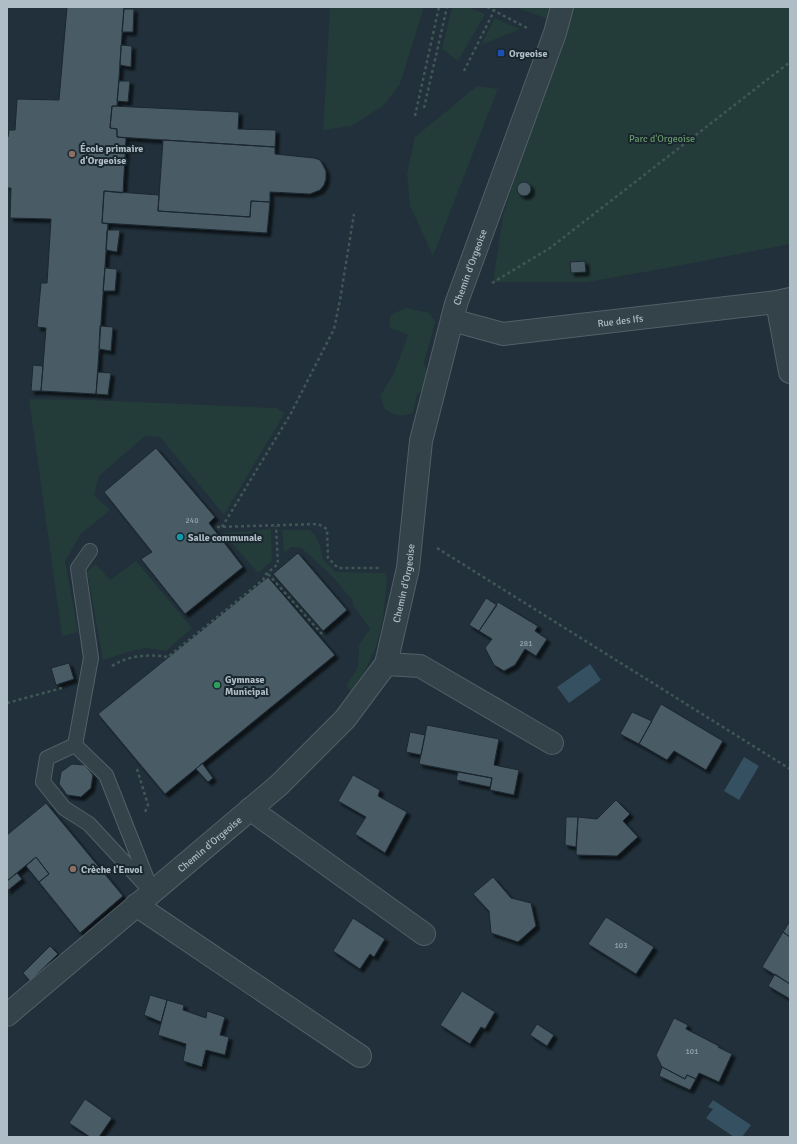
<svg xmlns="http://www.w3.org/2000/svg" width="797" height="1144" font-family="Signika,sans-serif">
	<style>
		.green { fill: #233b39 }
		.water { fill: #345061 }
		.building { fill: #495b65; stroke: #1c2831; filter: url(#shadow) }
		.lines { fill: none; stroke-linecap: round; stroke-linejoin: round }
		.service-casing { stroke: #526068; stroke-width: 16 }
		.minor-casing { stroke: #526068; stroke-width: 24 }
		.path { stroke: #405755; stroke-width: 2.5; stroke-dasharray: 3 3; stroke-linecap: butt }
		.service { stroke: #34424a; stroke-width: 14 }
		.minor { stroke: #34424a; stroke-width: 22 }
		.transit-dot { fill: #1a4fb4; stroke: #1a262e; stroke-width: 1.5 }
		.education-dot { fill: #8d6e63; stroke: #1a262e; stroke-width: 1.5 }
		.culture-dot { fill: #0f9aa8; stroke: #1a262e; stroke-width: 1.5 }
		.leisure-dot { fill: #2e9e5b; stroke: #1a262e; stroke-width: 1.5 }
		.labels { text-anchor: middle; stroke-width: 4; stroke-linejoin: round; paint-order: stroke }
		.number-label { font-size: 8px; fill: #96a4ae }
		.poi-label { font-size: 10px; font-weight: bold; fill: #afbdc6; stroke: #1a262e; text-anchor: start }
		.park-label { font-size: 10px; fill: #669767; stroke: #1a262e }
		.street-label { font-size: 10px; fill: #afbdc6; stroke: #1a262e }
	</style>
	<defs>
		<filter id="shadow"><feDropShadow dx="3.5" dy="3.5" stdDeviation="1" flood-color="#0009"/></filter>
	</defs>
	<rect width="100%" height="100%" fill="#21303a"/>
	<!-- green -->
	<path class="green" d="M330,7H424L400,84L384,105L352,126L323,130Z
		M452,7H469L485,14L458,61L442,49Z
		M514,7H552L548,19Z
		M570,7H790V244L667,268L588,282H493L503,215Z
		M494,18L520,29L481,45L494,19Z
		M477,86L498,89L433,256L410,206L407,174L415,137Z
		M406,308L430,313L435,322L424,363L428,373L424,390L417,394L413,413C400,417 397,416 385,410L380,396L394,373L408,335L389,327L390,317L394,313Z
		M29,399L89,400L277,408L285,413L224,515L160,437L145,436L99,476L94,495L110,510L81,534L65,561L78,632L62,636Z
		M271,529L272,561L258,573L223,533Z
		M282,530H310L315,535L320,545L323,559L335,572L385,573L387,581L383,618L377,644L366,669L351,691L346,686L358,667L359,645L370,629L353,605L352,600L333,577L301,548L291,547L284,553Z
		M136,561L192,628L166,651L146,648L132,651L103,660L87,571L96,564L110,580Z"/>
	<!-- water -->
	<path class="water" d="M590,664L601,680L569,703L557,687Z
		M744,757L759,766L739,800L724,791Z
		M713,1100L751,1125L742,1137H734L706,1118L713,1109L708,1107Z"/>
	<!-- building -->
	<path class="building" d="M67,7H124L117,106H112L110,128L117,129V137L126,138L123,193L104,191L102,223L108,224L96,394L41,391L46,328L37,327L41,283H47L51,219L10,218L11,188H7V137H8L9,130H15L17,99L59,100Z
		M124,9H134L133,32H122Z
		M121,45L132,46L131,67L120,65Z
		M119,81H130L128,102L117,101Z
		M112,106L239,112L238,129L276,130L275,147L117,137V129L110,128Z
		M163,140L275,147V154L314,158L320,160L323,165L326,171V179L324,185L320,190L310,194L270,192V202L251,201L250,217L158,211Z
		M517 189a7 7 0 1 1 14 0a7 7 0 1 1-14 0Z
		M104,191L159,195L158,211L250,217L251,201L270,202L267,233L102,223Z
		M107,230H120L117,252L106,250Z
		M585,261L586,272L571,273L570,262Z
		M105,268L117,269L115,291H103Z
		M100,326L113,327L111,351L99,349Z
		M33,365L43,366L41,391H31Z
		M98,372L111,373L108,395L96,394Z
		M156,448L215,517L209,523L243,567L185,614L141,559L152,552L104,492Z
		M298,553L347,610L323,631L273,574Z
		M268,577L335,655L165,794L98,714Z
		M486,598L497,605L479,631L469,625Z
		M498,602L538,626L535,631L547,639L536,656L525,649L515,665L504,671L494,665L485,648L492,639L479,631Z
		M69,663L74,679L56,685L51,668Z
		M661,704L723,741L706,770L674,751L667,760L639,744Z
		M632,712L652,721L639,744L620,734Z
		M427,725L499,739L494,765L519,770L514,795L490,790L492,778L419,764Z
		M410,732L425,735L421,755L406,752Z
		M202,763L213,778L208,782L196,769Z
		M72,764L85,765L93,775L91,788L81,797L67,795L59,784L61,772Z
		M458,772L492,778L490,787L456,780Z
		M353,775L380,790L378,796L407,812L385,853L355,834L366,817L338,801Z
		M616,800L630,814L623,821L638,837L617,856L576,855L578,817L597,819Z
		M46,803L123,896L80,933L39,882L49,874L36,857L7,881V835Z
		M566,817H578L576,847L565,845Z
		M36,857L49,874L39,882L26,866Z
		M17,873L22,879L7,891V881Z
		M493,877L511,898L531,903L536,926L518,942L491,933L489,911L473,894Z
		M606,917L654,947L636,974L588,944Z
		M353,918L385,939L374,957L370,954L360,969L333,951Z
		M790,921V937L783,932Z
		M783,932L790,937V984L762,967Z
		M50,946L58,954L30,981L23,973Z
		M775,974L790,984V999L768,986Z
		M462,991L495,1012L485,1029L481,1027L470,1044L440,1025Z
		M150,995L167,1000L161,1022L144,1015Z
		M167,1000L184,1005L183,1010L206,1018L207,1011L225,1017L220,1035L229,1037L225,1055L206,1050L202,1067L183,1061L186,1044L158,1035Z
		M674,1018L688,1025L686,1029L719,1046L718,1047L732,1054L719,1082L699,1073L696,1079L687,1075L685,1079L662,1067L656,1055Z
		M537,1024L554,1035L547,1046L530,1035Z
		M662,1067L685,1079L687,1075L696,1079L690,1090L659,1076Z
		M85,1099L112,1118L99,1137H90L69,1123Z"/>
	<g class="lines">
		<defs>
			<path id="service" d="M75,745L106,775L152,892L89,824L64,808L43,782L47,758Z
				M75,745L91,658L78,568L90,551"/>
			<g id="minor">
				<path d="M777,302L790,372"/>
				<path id="s1" d="M452,320L503,334L777,302L790,299"/>
				<path d="M386,664L420,666L552,743"/>
				<path d="M250,809L424,934"/>
				<path d="M136,905L360,1056"/>
				<path id="s2" d="M7,1015L279,785L345,719L386,664L408,568L421,441L456,304L555,33L562,7"/>
			</g>
		</defs>
		<!-- service casing -->
		<use href="#service" class="service-casing"/>
		<!-- minor casing -->
		<use href="#minor" class="minor-casing"/>
		<!-- path -->
		<path class="path" d="M487,7L529,29
			M464,71L496,7
			M424,108L447,7
			M415,116L439,7
			M492,283L550,248L790,62
			M217,527L318,524L327,529L328,558L338,568H381
			M222,527L290,415L334,329L340,300L354,214
			M437,548L790,769
			M268,574L322,634
			M112,666C129,655 149,654 168,657L263,580L265,575L278,564L276,526
			M7,703L62,688
			M137,769L148,805L145,812"/>
		<!-- service -->
		<use href="#service" class="service"/>
		<!-- minor -->
		<use href="#minor" class="minor"/>
	</g>
	<!-- markers -->
	<rect class="transit-dot" x="497" y="49" width="8" height="8" rx="2"/>
	<g class="education-dot">
		<circle cx="72" cy="154" r="4"/>
		<circle cx="73" cy="869" r="4"/>
	</g>
	<circle class="culture-dot" cx="180" cy="537" r="4"/>
	<circle class="leisure-dot" cx="217" cy="685" r="4"/>
	<g class="labels">
		<!-- number labels -->
		<g class="number-label">
			<text x="192" y="523">240</text>
			<text x="526" y="646">281</text>
			<text x="621" y="948">103</text>
			<text x="692" y="1054">101</text>
		</g>
		<!-- poi labels -->
		<g class="poi-label">
			<text x="509" y="57">Orgeoise</text>
			<text x="80" y="152">École primaire<tspan x="80" dy="12">d'Orgeoise</tspan></text>
			<text x="188" y="541">Salle communale</text>
			<text x="225" y="683">Gymnase<tspan x="225" dy="12">Municipal</tspan></text>
			<text x="81" y="873">Crèche l'Envol</text>
		</g>
		<!-- park labels -->
		<g class="park-label">
			<text x="662" y="142">Parc d'Orgeoise</text>
		</g>
		<!-- street labels -->
		<g class="street-label">
			<text dy="4" stroke="none"><textPath href="#s2" startOffset="925">Chemin d'Orgeoise</textPath></text>
			<text dy="4" stroke="none"><textPath href="#s1" startOffset="171">Rue des Ifs</textPath></text>
			<text dy="4" stroke="none"><textPath href="#s2" startOffset="601">Chemin d'Orgeoise</textPath></text>
			<text dy="4" stroke="none"><textPath href="#s2" startOffset="265">Chemin d'Orgeoise</textPath></text>
		</g>
	</g>
	<!-- border -->
	<rect width="797" height="1144" fill="none" stroke="#afbdc6" stroke-width="16"/>
</svg>
